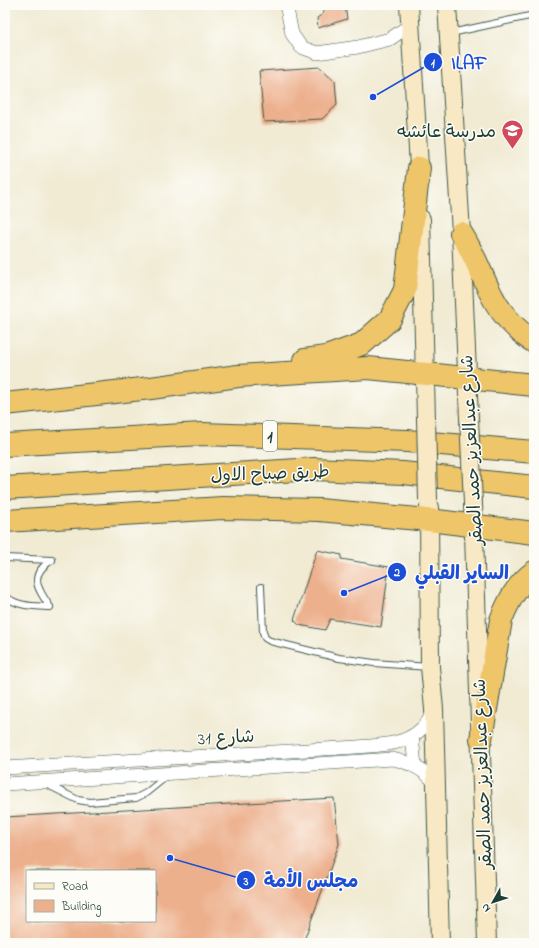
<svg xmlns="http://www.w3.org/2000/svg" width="539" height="948" font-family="'Indie Flower','Playpen Sans Arabic',sans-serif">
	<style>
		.building { fill: #edb08d; fill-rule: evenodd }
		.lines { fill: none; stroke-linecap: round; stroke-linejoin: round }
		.service-casing { stroke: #3e574c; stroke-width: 8 }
		.minor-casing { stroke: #3e574c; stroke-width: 14 }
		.secondary-casing { stroke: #3e574c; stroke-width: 20 }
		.motorway-casing { stroke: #3e574c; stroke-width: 24 }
		.service { stroke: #fff; stroke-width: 6 }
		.minor { stroke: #fff; stroke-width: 13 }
		.secondary { stroke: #f8e8c3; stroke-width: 18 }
		.motorway { stroke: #eec569; stroke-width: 22 }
		.secondary-bridge-casing { stroke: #3e574c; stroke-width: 20; stroke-linecap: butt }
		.secondary-bridge { stroke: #f8e8c3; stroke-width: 18 }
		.labels { text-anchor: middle; stroke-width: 3; stroke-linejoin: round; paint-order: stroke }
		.shield { fill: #fdfcf7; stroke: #62766e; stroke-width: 1 }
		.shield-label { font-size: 17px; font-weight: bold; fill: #1f3d34 }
		.poi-label { font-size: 18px; fill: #1f3d34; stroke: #fdfcf7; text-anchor: end }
		.street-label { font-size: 18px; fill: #1f3d34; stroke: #fdfcf7 }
		.leader { fill: none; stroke: #1d4ed8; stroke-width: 1.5 }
		.callout-dot { fill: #1d4ed8; stroke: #fdfcf7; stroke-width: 1.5 }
		.mark-label { font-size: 12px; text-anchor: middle; font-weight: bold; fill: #fff }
		.callout-label { font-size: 19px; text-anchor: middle; font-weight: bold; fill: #1d4ed8; stroke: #fdfcf7; stroke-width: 3; stroke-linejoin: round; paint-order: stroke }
	</style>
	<rect width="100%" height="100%" fill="#fdfcf7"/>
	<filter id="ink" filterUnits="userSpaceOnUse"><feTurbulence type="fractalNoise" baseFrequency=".025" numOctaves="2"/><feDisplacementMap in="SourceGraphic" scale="8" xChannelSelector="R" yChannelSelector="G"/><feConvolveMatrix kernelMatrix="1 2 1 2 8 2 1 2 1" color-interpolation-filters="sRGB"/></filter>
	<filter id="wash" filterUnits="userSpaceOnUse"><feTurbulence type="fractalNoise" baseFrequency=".012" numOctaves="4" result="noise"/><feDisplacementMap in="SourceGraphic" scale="16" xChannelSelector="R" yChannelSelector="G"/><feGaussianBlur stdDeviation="0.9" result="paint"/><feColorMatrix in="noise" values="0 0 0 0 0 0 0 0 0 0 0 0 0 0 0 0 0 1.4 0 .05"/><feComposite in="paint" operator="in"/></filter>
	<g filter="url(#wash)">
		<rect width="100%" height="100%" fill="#f1ebd4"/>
		<g id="blocks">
			<!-- building -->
			<path class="building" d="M324,5H345L347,19L318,28L317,18L323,14L325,9Z
				M320,67L335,81L337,105L322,119L264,122L259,71Z
				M317,550L342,555L341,559L389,567L381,627L330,619L325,630L299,625L294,620Z
				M334,798L339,844L303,943H5V817ZM27,871H155V921H27Z"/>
		</g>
	</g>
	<g filter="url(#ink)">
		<use href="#blocks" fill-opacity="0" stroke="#3e574c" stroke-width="1"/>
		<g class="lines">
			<defs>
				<path id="service" d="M451,33L534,15
					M5,558L52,560
					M261,587L263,632L265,638L270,641L339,658L374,663L429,667
					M5,596C18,607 34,606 50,607
					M50,607C37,588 28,575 52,560
					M46,784L78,800L90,802L136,798L146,793L167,776"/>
				<path id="minor" d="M285,5L287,9L292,34L301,47L317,53L358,47L390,39L410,25
					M412,736L415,766
					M5,768L357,747C389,745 420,744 434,710
					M5,784L393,759C411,763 426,770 436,785"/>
				<path id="secondary" d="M409,5L420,182
					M447,5L461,233L469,418
					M421,219L426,419
					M473,503L487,943
					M429,507L430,667L434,709L440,943"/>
				<path id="motorway" d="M461,233C474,253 481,274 491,294C500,313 517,331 534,342
					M305,360L326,357L362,344L390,319L405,290L419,168
					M5,404L151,388L238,376L368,368L534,385
					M5,445L202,434L407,441L534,452
					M5,488L314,469L403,473L534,487
					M5,521L223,508L319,510L429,520L534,533
					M481,739L501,620C508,602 517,584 534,572"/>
			</defs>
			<!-- service casing -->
			<use href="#service" class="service-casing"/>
			<!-- minor casing -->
			<use href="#minor" class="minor-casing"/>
			<!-- secondary casing -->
			<use href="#secondary" class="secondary-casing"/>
			<!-- motorway casing -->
			<use href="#motorway" class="motorway-casing"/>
			<!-- service -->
			<use href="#service" class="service"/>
			<!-- minor -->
			<use href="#minor" class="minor"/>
			<!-- secondary -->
			<use href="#secondary" class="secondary"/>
			<!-- motorway -->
			<use href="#motorway" class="motorway"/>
			<defs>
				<path id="secondary-bridge" d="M469,418L473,503
					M426,419L428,500"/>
			</defs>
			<!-- secondary-bridge casing -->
			<use href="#secondary-bridge" class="secondary-bridge-casing"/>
			<!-- secondary-bridge -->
			<use href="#secondary-bridge" class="secondary-bridge"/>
		</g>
	</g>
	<!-- icons -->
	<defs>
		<symbol id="school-pin" viewBox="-11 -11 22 30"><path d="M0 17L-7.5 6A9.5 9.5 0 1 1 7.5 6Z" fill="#d1495b" stroke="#fdfcf7"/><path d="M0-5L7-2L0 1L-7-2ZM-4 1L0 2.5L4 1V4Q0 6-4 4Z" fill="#fff"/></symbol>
	</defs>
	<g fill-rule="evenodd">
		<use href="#school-pin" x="500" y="118" width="25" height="34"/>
	</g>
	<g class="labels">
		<!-- shield labels -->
		<rect class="shield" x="263" y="421" width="14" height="30" rx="3"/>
		<g class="shield-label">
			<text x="270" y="442">1</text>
		</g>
		<!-- poi labels -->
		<g class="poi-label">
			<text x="496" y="137">مدرسة عائشه</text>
		</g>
		<!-- street labels -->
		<g class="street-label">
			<text transform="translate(471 450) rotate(-93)" y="6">شارع عبدالعزيز حمد الصقر</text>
			<text transform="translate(270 473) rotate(-2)" y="6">طريق صباح الاول</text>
			<text transform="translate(226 737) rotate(-3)" y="6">شارع 31</text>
			<text transform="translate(482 774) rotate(-92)" y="6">شارع عبدالعزيز حمد الصقر</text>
		</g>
	</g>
	<!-- callouts -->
	<path class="leader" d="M373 97L433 62M344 593L397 572M170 858L246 880"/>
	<g class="callout-dot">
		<circle cx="373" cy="97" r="4"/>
		<circle cx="344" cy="593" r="4"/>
		<circle cx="170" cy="858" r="4"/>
		<circle cx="433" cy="62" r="10"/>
		<circle cx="397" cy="572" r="10"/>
		<circle cx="246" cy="880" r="10"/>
	</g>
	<g class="mark-label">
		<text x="433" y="67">1</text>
		<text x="397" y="576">2</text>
		<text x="246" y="885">3</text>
	</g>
	<g class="callout-label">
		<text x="469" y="69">ILAF</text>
		<text x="462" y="579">الساير القبلي</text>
		<text x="311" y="887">مجلس الأمة</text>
	</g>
	<!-- margin -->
	<rect width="539" height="948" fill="none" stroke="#fdfcf7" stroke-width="20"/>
	<!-- legend -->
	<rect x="26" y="870" width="130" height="52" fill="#fdfcf7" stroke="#a4b0a9"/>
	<rect x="34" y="883" width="20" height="6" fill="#f8e8c3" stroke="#a4b0a9"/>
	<text x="62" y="890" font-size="12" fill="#1f3d34">Road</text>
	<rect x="34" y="900" width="20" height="12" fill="#edb08d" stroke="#a4b0a9"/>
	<text x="62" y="910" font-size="12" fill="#1f3d34">Building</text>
	<!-- north arrow -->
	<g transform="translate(493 902) rotate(231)" stroke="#fdfcf7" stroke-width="3" paint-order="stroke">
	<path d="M0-3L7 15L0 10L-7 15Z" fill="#1f3d34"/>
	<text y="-6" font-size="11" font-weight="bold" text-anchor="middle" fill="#1f3d34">N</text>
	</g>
</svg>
